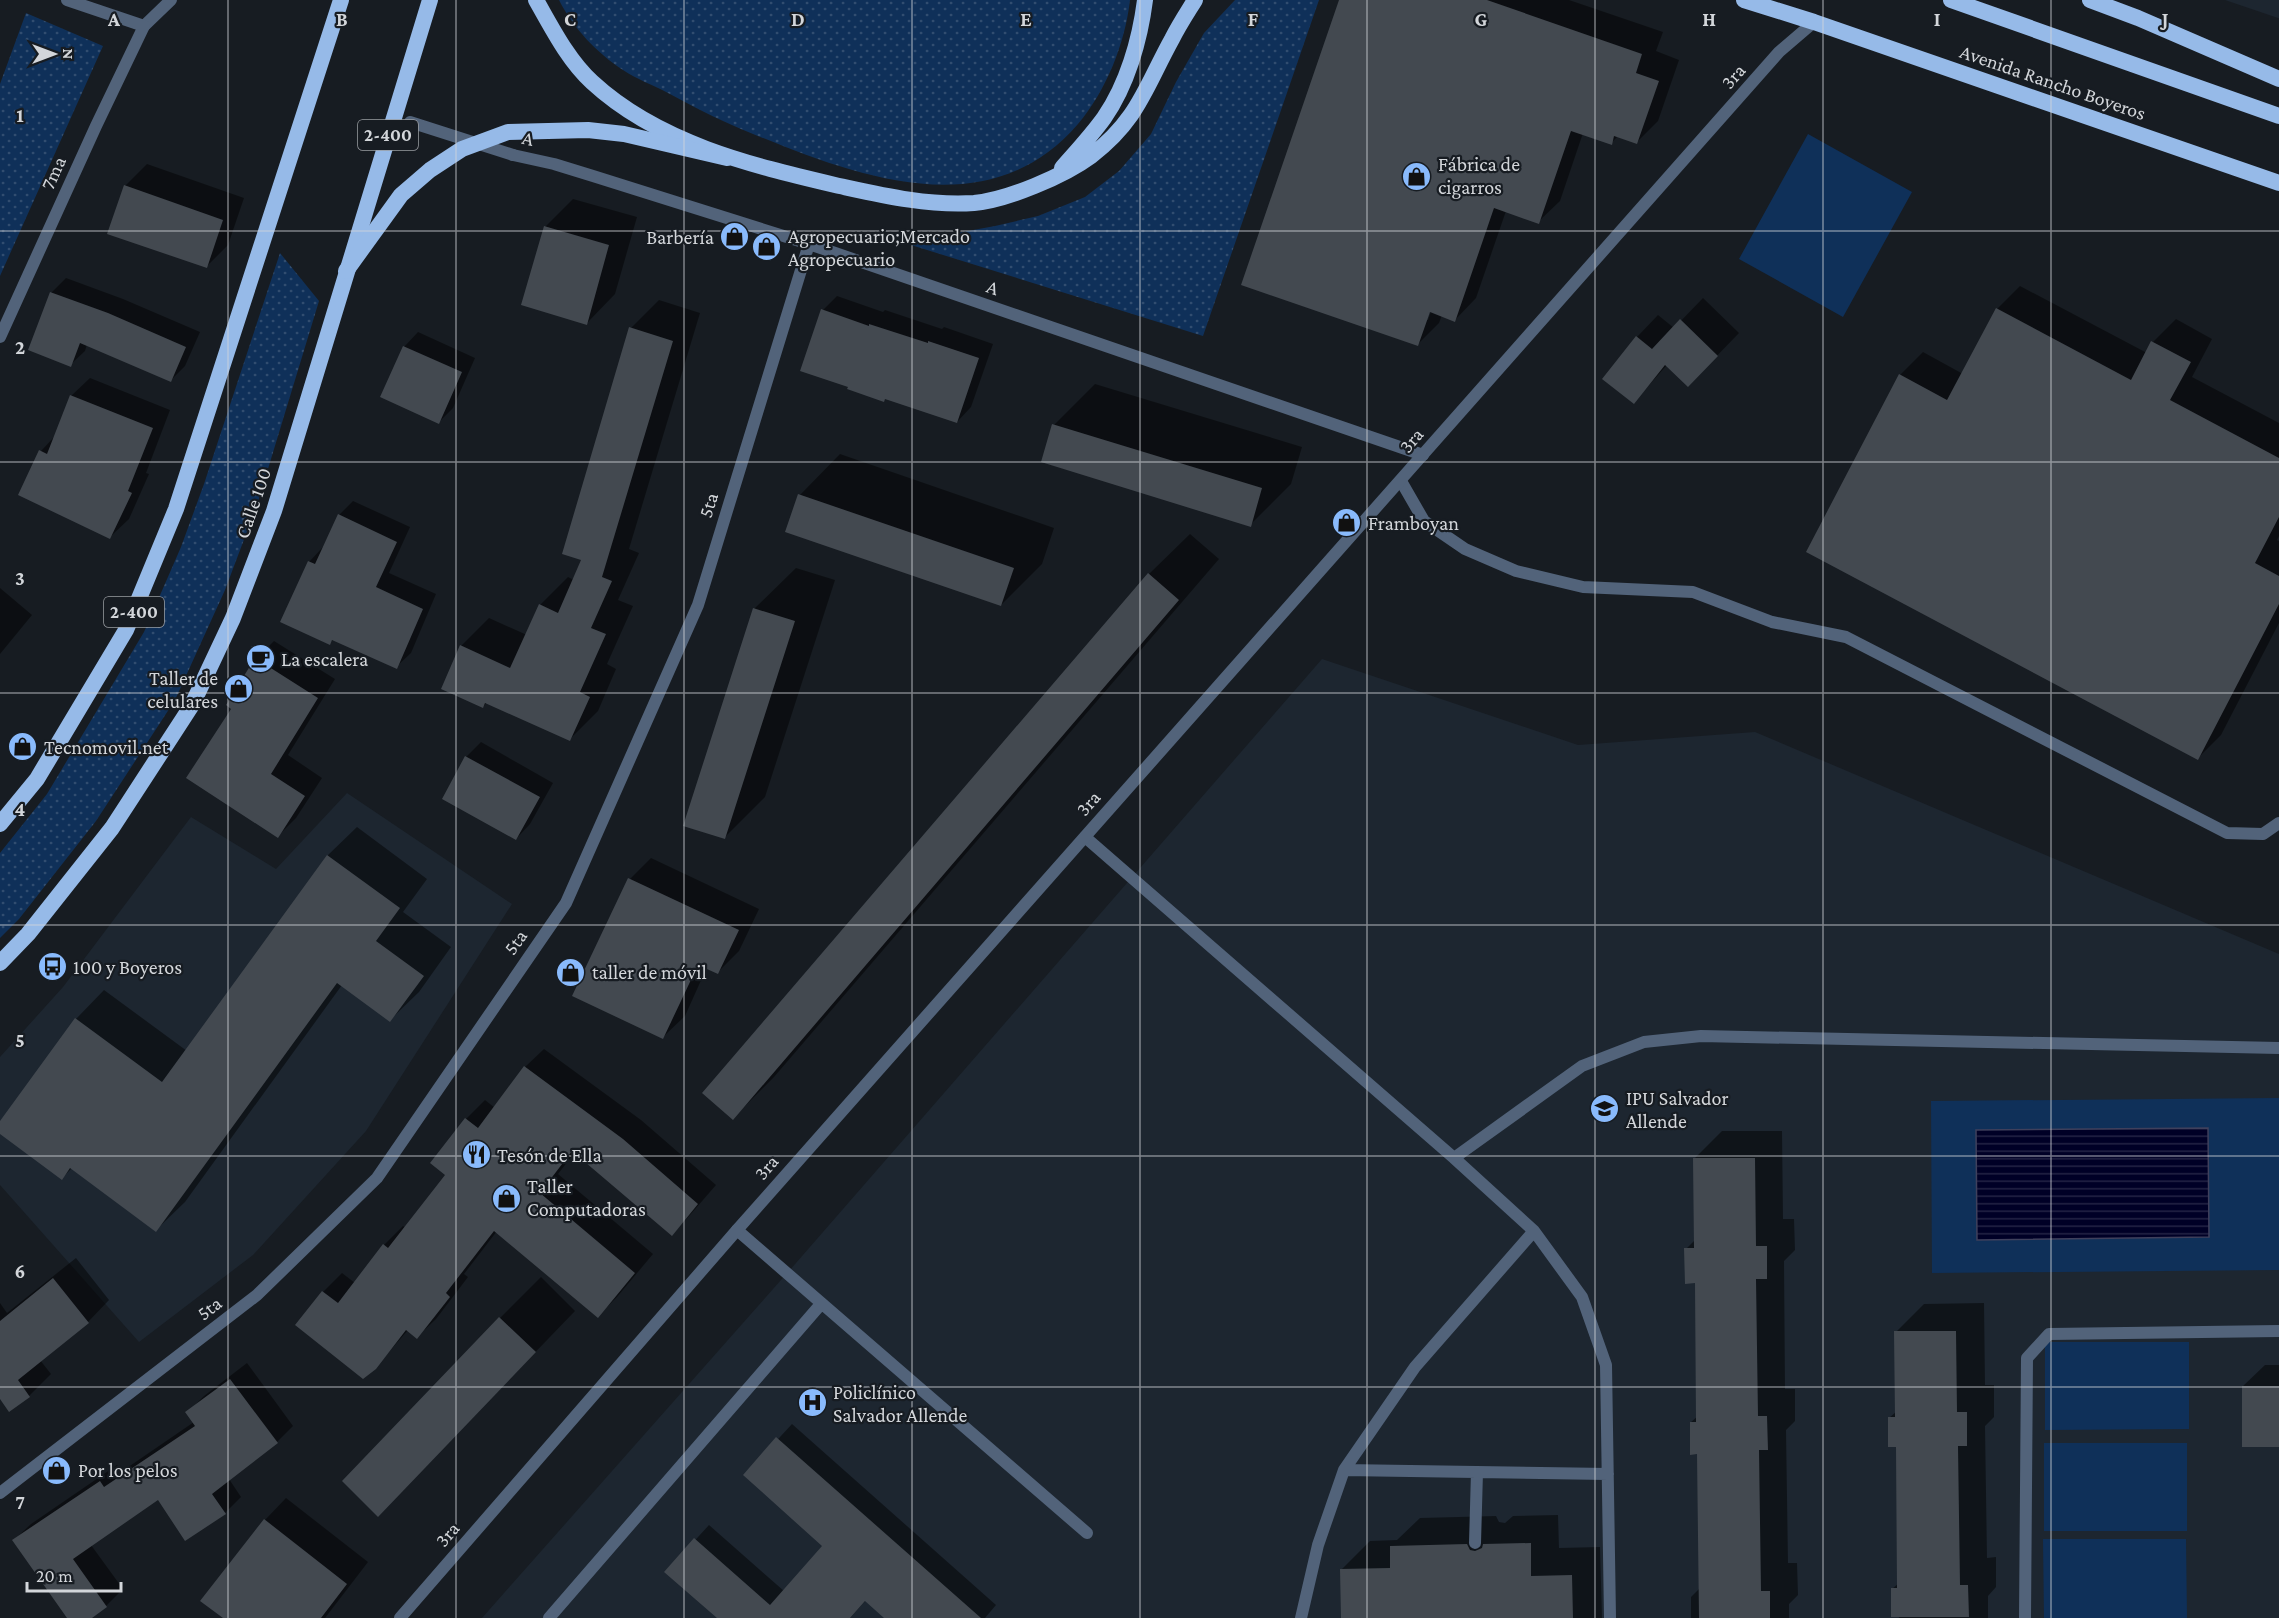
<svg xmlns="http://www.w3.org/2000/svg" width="2279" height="1618" font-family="'Crimson Pro',serif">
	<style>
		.built { fill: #1d2630 }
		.grass { fill: url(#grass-dots) }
		.green { fill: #0f3059 }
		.water { fill: url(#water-rules); stroke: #3f405c; stroke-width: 1.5 }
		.shadow { fill: #0007; fill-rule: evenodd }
		.building { fill: #434950 }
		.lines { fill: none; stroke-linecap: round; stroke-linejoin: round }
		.service { stroke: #52637a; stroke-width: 12 }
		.minor { stroke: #52637a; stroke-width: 12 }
		.tertiary { stroke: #52637a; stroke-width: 12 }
		.trunk { stroke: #96bae8; stroke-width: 16 }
		.trunk-bridge { stroke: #96bae8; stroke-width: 16 }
		.grid { fill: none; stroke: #d3d6da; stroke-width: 1.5; stroke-opacity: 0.55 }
		.labels { text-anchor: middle; stroke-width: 4.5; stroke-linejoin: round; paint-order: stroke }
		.shield { fill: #171c22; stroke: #9b9ea3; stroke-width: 1.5 }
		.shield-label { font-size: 18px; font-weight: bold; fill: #d3d6da }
		.street-label { font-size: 20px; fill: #d3d6da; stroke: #171c22 }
		.poi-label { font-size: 20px; fill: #d3d6da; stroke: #171c22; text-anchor: start }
		.grid-label { font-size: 20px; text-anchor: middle; font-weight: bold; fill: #d3d6da; stroke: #171c22; stroke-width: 4.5; stroke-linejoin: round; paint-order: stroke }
	</style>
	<defs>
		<pattern id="grass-dots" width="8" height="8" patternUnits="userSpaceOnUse" patternTransform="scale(1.5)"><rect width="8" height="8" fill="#0f3059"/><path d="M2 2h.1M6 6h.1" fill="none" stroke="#314d70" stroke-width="1.8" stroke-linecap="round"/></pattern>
		<pattern id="water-rules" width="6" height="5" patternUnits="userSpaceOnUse" patternTransform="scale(1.5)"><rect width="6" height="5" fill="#000026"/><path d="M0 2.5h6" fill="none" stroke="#242445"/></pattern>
	</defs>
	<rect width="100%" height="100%" fill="#171c22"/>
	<!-- built -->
	<path class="built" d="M2225,0H2279V18H2278Z
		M1322,659L1578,745L1755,732L2279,954V1618H482L796,1263Z
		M347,793L512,904L366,1131L253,1255L139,1342L0,1185V1057L63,987L191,817L276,869Z"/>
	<!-- grass -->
	<path class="grass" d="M559,0H1130C1125,44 1106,91 1078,124C986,231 848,173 741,129C715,118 692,106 668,93C653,85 636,79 623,70C597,53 573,28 559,0Z
		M1235,0H1319L1203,336L895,240L946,235L995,226L1038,216L1085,197L1119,171L1151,134L1176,82L1204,33Z
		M26,13L103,46L0,276V84Z
		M280,253L319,301L257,505L225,590L175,700L96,821L19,919L0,938V853L47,794L144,632L181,547L204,484Z"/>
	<!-- green -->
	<path class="green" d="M1808,134L1912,192L1843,317L1739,259Z
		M2279,1098V1270L1932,1273L1931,1101Z
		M2045,1342H2189V1429L2045,1430Z
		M2044,1443H2187V1531H2044Z
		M2043,1539H2186L2187,1618H2044Z"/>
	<!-- water -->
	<path class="water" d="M2208,1128L2209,1237L1977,1240L1976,1130Z"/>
	<!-- shadow -->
	<path class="shadow" d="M1341,0H1569L1663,32L1656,51L1679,60L1658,121L1637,142L1618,136L1611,143L1583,133L1560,201L1538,222L1506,211L1476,298L1455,320L1442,315L1439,323L1418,344ZM1433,306L1428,320H1425Z
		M147,164L244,198L228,245L206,267L125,186Z
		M573,199L637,217L615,294L587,323L545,227Z
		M66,278L123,299L200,332L185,366L171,380L87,344L85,351L70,365L30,349L52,292Z
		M2020,286L2147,353L2153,342L2176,319L2212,339L2192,377L2279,423V536L2277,540L2279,541V623L2221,735L2198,758L1900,375L1923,352L1963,374L1997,309Z
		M837,296L883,312L885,310L942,329L944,327L993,344L971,407L957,422L850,386L823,310Z
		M1703,298L1739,333L1709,364L1667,365L1634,402L1637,337L1658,315L1674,328Z
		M659,300L700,313L629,549L639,553L618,600L633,606L607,664L616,669L598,711L570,739L487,702L483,707L461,646L489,618L527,635L540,605L568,577L574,580L583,559L631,328Z
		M418,332L475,358L453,408L439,422L404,347Z
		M90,378L170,410L146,473L149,474L129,519L110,537L20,495L41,451L56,435L71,396Z
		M1095,384L1302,447L1291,484L1250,525L1054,425Z
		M840,454L1054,528L1042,564L1001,605L800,495Z
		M353,501L410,527L389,573L436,594L411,653L396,667L334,639L329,643L309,562L323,547L339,515Z
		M1190,534L1219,559L774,1077L733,1118L1149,574Z
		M796,568L835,580L765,797L724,838L685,825L755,608Z
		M0,588L32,615L0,654Z
		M274,641L335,679L288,755L322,778L296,818L278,836L233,708L256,659Z
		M481,742L553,783L530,824L516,839L444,799L466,757Z
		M357,827L427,879L403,912L451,947L419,992L390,1020L342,985L185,1202L156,1230L72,1168L62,1178L0,1133V1124L76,1019L104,990L187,1051L328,855Z
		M651,858L759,909L739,951L718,972L707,967L685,1016L663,1037L630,879Z
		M544,1049L641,1120L716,1185L690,1215L672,1234L575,1152L558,1174L653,1254L617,1297L598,1316L497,1231L464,1274L468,1277L436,1319L417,1337L408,1330L375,1368L297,1325L323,1292L342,1273L355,1283L384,1245L403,1226L406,1228L447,1174L432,1162L466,1119L485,1100L495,1108L525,1067Z
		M1722,1131H1782L1783,1219H1794L1795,1250L1784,1261L1785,1389H1795V1421L1786,1430L1788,1563H1797L1798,1595L1789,1604V1618H1691V1597L1700,1588L1698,1453L1691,1422L1698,1416L1696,1282L1686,1249L1696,1239L1694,1159Z
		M76,1258L109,1300L88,1322L40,1360L51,1374L29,1396L9,1410L0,1397V1303L7,1313Z
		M541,1277L575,1311L418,1474L500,1318Z
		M1984,1303L1985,1385H1994V1417L1985,1426L1987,1558L1996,1557V1587L1988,1596V1618H1899L1892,1589L1899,1583L1897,1446L1889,1418L1897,1411L1896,1332L1924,1304Z
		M247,1363L293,1426L277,1442L229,1479L241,1497L225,1513L159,1498L91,1545L123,1589L106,1606L89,1618H69L14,1540L31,1524L117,1465L121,1472L194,1422L187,1413L204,1396Z
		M2265,1365H2279V1445L2243,1386Z
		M792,1424L996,1605L985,1618H886L866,1600L850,1618H719L666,1572L709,1525L784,1591L824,1545L745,1475Z
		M286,1498L368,1562L325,1618H225L265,1520Z
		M1558,1515L1559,1548L1600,1547L1602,1618H1343L1342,1569L1370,1541L1397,1540L1420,1518L1496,1516L1499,1522L1505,1523L1513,1516Z"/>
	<!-- building -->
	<path class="building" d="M1339,0H1487L1642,54L1636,73L1659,81L1637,144L1614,136L1612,145L1571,131L1539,224L1494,208L1455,322L1430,312L1418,346L1241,285Z
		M124,185L223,220L207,268L107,234Z
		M544,226L609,245L587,325L521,305Z
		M50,292L108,313L186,347L171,382L80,343L71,367L28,350Z
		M1996,308L2131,380L2151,341L2191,362L2170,400L2279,458V517L2255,563L2279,576V604L2198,760L1806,552L1899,374L1947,400Z
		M821,309L869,326V324L928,343V341L979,358L957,423L885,399L884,402L847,389L848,387L800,371Z
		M1680,319L1718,356L1688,387L1665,365L1634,404L1602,379L1636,336L1652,349Z
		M629,327L673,341L602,577L612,581L591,628L606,634L580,692L590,697L570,741L485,703L483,708L441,689L460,645L510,668L539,604L558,613L581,560L562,554Z
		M403,346L462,372L439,424L380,397Z
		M70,395L153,428L128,491L132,493L110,539L18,495L39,450L47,454Z
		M1052,424L1262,488L1251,527L1041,462Z
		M798,494L1014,568L1001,606L785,532Z
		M338,514L397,542L376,587L423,609L397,669L332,640L330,645L280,622L308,561L315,564Z
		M1148,573L1179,600L733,1120L702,1093Z
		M753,608L795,621L725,839L683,826Z
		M255,658L318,698L271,774L305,796L278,838L186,778L231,709L226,705Z
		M465,756L540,797L516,840L442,799Z
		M327,855L400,908L376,941L424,976L390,1022L337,983L156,1232L70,1168L62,1180L0,1134V1121L75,1018L162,1082Z
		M628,878L739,930L718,974L698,965L663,1039L572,996Z
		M524,1066L623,1139L698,1204L672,1236L572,1151L540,1193L635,1273L598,1318L494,1231L446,1293L450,1297L417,1339L406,1330L376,1369L363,1379L295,1325L322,1291L338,1303L383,1244L388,1248L445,1175L430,1163L465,1118L478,1128Z
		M1693,1158H1755L1756,1246H1767V1279H1756L1758,1416H1767L1768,1450H1759L1761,1591H1770V1618H1699L1697,1454L1690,1455V1422H1696L1695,1283L1685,1284L1684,1248H1694Z
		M53,1278L89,1323L18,1380L30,1397L9,1412L0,1399V1321Z
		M499,1317L536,1352L378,1517L342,1481Z
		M1894,1331H1956L1957,1412H1967V1446H1958L1960,1585H1968L1969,1617H1891V1588H1897L1896,1447H1888V1417H1895Z
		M230,1379L278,1443L212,1494L226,1514L185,1541L158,1500L73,1559L107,1607L92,1618H67L12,1540L100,1481L104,1487L195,1426L185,1412Z
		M2242,1386H2279V1447H2242Z
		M776,1437L981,1618H884L865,1601L850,1618H717L664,1572L694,1538L770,1605L822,1546L743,1475Z
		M264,1519L347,1584L321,1618H223L200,1601Z
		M1531,1543V1576L1572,1575L1573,1618H1341L1340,1569L1390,1568V1546L1467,1544L1470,1550L1475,1551L1482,1548L1483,1544Z"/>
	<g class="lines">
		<!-- service -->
		<path class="service" d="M144,26L171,0
			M410,122L513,155
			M1401,481L1424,521L1465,549L1516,571L1583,587L1693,592L1772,622L1846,637L2227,833L2263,834L2279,823
			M1085,837L1454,1158L1534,1231L1582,1297L1606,1365L1610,1618
			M1454,1158L1582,1066L1644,1042L1701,1036L2279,1048
			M737,1230L1087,1533
			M1344,1470L1608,1474
			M1475,1543L1477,1472
			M549,1618L821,1304
			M1301,1618L1318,1545L1344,1470L1415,1367L1534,1231
			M2025,1618L2027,1358L2049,1334L2279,1331"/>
		<!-- minor -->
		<path class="minor" d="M513,155L554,164L593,176L809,244L1423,455
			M0,337L96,126L144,26L67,0
			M0,1493L257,1295L377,1178L566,903L698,605L809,244"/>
		<!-- tertiary -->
		<path class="tertiary" d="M400,1618L737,1230L1779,52L1814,22"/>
		<!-- trunk -->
		<path class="trunk" d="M536,0C552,28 568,60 592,82C658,143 750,165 835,185C881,195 926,206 974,203C1007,200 1064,176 1091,156C1138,120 1145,88 1172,39C1179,25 1187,13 1195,0
			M1744,0L1814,22L2279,183
			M1951,0L2279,116
			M2090,0L2138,18L2279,79
			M1062,168C1076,152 1091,136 1104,118C1127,85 1140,40 1145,0
			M0,824L37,779L126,630L176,509L341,0
			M0,963L28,934L112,828L192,705L233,618L274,511L430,0"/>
		<!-- trunk-bridge -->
		<path class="trunk-bridge" d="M346,271L401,195L430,170L462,149L508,132L588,130L624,134L727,158"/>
	</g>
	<!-- grid -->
	<path class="grid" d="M228,0V1618M456,0V1618M684,0V1618M912,0V1618M1140,0V1618M1367,0V1618M1595,0V1618M1823,0V1618M2051,0V1618M0,231H2279M0,462H2279M0,693H2279M0,925H2279M0,1156H2279M0,1387H2279"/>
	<!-- icons -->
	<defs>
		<symbol id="shop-disc" viewBox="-11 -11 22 22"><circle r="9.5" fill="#89bafc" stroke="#171c22"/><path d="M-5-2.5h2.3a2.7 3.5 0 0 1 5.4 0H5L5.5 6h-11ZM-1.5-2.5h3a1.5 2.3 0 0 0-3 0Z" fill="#111"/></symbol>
		<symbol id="cafe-disc" viewBox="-11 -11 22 22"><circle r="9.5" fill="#89bafc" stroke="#171c22"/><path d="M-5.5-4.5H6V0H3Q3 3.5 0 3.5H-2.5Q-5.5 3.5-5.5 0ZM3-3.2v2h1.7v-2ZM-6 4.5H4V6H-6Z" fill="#111"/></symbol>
		<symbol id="bus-disc" viewBox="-11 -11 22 22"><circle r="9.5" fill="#89bafc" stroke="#171c22"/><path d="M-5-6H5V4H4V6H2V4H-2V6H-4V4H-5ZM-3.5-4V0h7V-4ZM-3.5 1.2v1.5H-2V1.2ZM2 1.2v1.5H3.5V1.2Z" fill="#111"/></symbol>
		<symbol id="school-disc" viewBox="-11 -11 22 22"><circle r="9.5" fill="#89bafc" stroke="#171c22"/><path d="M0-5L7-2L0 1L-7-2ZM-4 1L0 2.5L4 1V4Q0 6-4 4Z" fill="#111"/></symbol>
		<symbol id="restaurant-disc" viewBox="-11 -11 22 22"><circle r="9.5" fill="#89bafc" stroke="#171c22"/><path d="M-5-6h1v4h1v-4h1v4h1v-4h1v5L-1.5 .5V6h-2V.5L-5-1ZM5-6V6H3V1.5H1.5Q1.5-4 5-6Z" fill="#111"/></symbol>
		<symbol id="hospital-disc" viewBox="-11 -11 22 22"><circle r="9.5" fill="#89bafc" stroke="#171c22"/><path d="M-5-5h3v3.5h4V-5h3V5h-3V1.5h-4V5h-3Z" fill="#111"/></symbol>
	</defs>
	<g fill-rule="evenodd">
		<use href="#shop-disc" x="1400" y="160" width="33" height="33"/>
		<use href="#shop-disc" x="718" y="220" width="33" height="33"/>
		<use href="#shop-disc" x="750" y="230" width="33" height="33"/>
		<use href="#shop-disc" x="1330" y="506" width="33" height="33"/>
		<use href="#cafe-disc" x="244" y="642" width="33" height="33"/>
		<use href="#shop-disc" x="222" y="672" width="33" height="33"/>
		<use href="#shop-disc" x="6" y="730" width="33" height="33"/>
		<use href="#bus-disc" x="36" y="950" width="33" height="33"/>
		<use href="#shop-disc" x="554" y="956" width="33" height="33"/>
		<use href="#school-disc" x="1588" y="1092" width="33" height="33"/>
		<use href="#restaurant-disc" x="460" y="1138" width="33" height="33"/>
		<use href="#shop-disc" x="490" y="1182" width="33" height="33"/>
		<use href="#hospital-disc" x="796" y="1386" width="33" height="33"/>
		<use href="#shop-disc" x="40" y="1454" width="33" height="33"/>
	</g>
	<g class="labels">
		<!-- shield labels -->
		<g class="shield">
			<rect x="358" y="120" width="60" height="30" rx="4.5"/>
			<rect x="104" y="597" width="60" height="30" rx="4.5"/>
		</g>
		<g class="shield-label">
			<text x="388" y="141">2-400</text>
			<text x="134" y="618">2-400</text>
		</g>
		<!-- street labels -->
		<g class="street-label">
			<text transform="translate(1733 76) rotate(-48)" y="7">3ra</text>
			<text transform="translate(2053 82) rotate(19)" y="7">Avenida Rancho Boyeros</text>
			<text transform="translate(528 138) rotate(13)" y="7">A</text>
			<text transform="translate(53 173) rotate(-66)" y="7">7ma</text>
			<text transform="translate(993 287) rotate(19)" y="7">A</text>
			<text transform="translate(1411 440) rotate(-49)" y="7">3ra</text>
			<text transform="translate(253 503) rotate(-71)" y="7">Calle 100</text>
			<text transform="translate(708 505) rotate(-73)" y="7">5ta</text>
			<text transform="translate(1088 803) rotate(-48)" y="7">3ra</text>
			<text transform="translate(515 942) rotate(-55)" y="7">5ta</text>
			<text transform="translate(766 1167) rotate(-49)" y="7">3ra</text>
			<text transform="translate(209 1308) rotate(-38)" y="7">5ta</text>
			<text transform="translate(447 1534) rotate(-49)" y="7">3ra</text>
		</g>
		<!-- poi labels -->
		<g class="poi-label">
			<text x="1438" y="171">Fábrica de<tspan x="1438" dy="23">cigarros</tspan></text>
			<text x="788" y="243">Agropecuario;Mercado<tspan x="788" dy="23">Agropecuario</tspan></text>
			<text x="714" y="244" text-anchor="end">Barbería</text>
			<text x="1368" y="530">Framboyan</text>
			<text x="281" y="666">La escalera</text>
			<text x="218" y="685" text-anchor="end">Taller de<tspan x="218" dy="23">celulares</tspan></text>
			<text x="44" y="754">Tecnomovil.net</text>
			<text x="73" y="974">100 y Boyeros</text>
			<text x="592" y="979">taller de móvil</text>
			<text x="1626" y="1105">IPU Salvador<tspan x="1626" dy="23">Allende</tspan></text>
			<text x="497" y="1162">Tesón de Ella</text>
			<text x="527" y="1193">Taller<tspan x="527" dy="23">Computadoras</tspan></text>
			<text x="833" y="1399">Policlínico<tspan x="833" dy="23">Salvador Allende</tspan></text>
			<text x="78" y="1477">Por los pelos</text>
		</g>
	</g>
	<g class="grid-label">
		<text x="114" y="26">A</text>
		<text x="342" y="26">B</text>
		<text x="570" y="26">C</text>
		<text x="798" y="26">D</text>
		<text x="1026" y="26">E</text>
		<text x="1253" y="26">F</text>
		<text x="1481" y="26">G</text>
		<text x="1709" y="26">H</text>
		<text x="1937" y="26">I</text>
		<text x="2165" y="26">J</text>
		<text x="20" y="122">1</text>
		<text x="20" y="354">2</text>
		<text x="20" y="585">3</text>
		<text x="20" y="816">4</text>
		<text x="20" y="1047">5</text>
		<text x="20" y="1278">6</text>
		<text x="20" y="1509">7</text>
	</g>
	<!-- north arrow -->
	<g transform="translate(54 54) rotate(90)" stroke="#171c22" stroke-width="4.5" paint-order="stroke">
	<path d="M0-4.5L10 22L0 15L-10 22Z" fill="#d3d6da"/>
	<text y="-9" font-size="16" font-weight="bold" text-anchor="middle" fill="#d3d6da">N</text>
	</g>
	<!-- scale -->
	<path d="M27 1582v9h94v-9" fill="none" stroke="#d3d6da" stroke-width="3"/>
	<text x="36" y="1582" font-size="18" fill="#d3d6da" stroke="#171c22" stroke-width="4.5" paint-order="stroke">20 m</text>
</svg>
